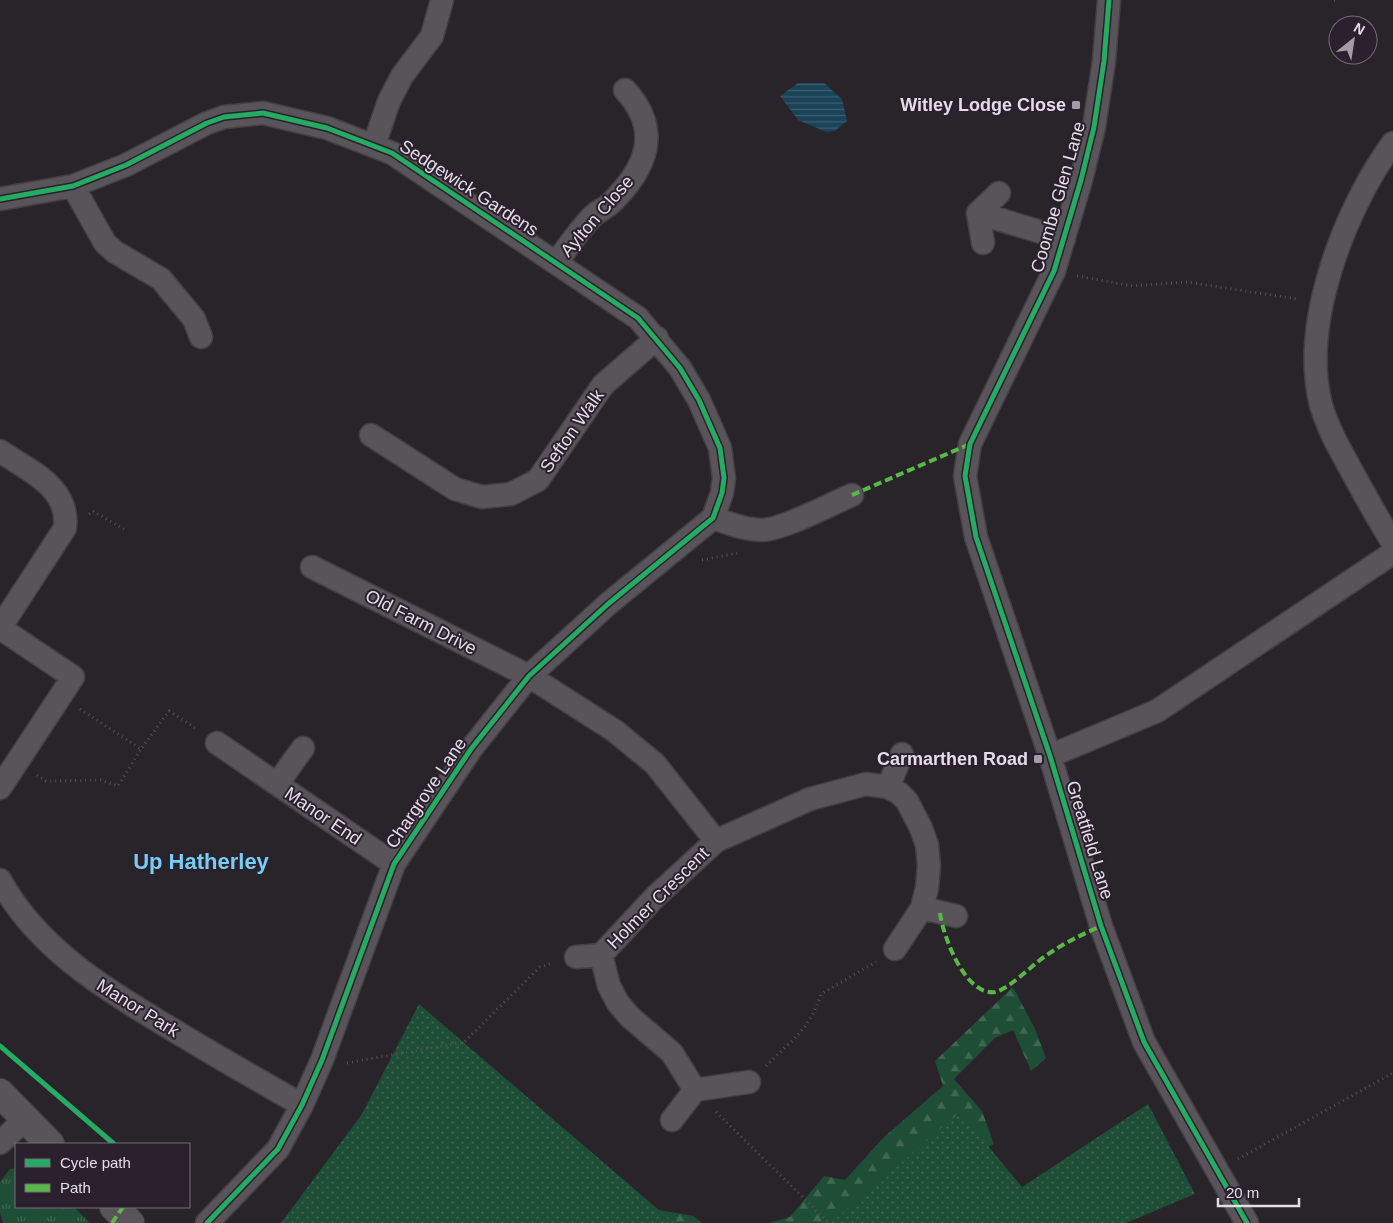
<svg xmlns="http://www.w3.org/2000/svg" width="1393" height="1223" font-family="Arial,sans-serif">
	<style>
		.grass { fill: url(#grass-tufts) }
		.forest { fill: url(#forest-firs) }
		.park { fill: url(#park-dots) }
		.water { fill: url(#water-rules) }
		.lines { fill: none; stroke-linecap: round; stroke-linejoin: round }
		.street-casing { stroke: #443f45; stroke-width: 25 }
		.secondary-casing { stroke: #443f45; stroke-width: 30 }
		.path { stroke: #575358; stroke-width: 3; stroke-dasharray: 1 4; stroke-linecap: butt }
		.street { stroke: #58545a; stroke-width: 22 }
		.secondary { stroke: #58545a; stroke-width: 28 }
		.quiet { stroke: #58b947; stroke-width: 4; stroke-dasharray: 8 4; stroke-linecap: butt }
		.cycleway-casing { stroke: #2a202e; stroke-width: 8 }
		.cycleway { stroke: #26ab63; stroke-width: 5 }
		.poi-dot { fill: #a39ca4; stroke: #2a202e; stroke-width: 2 }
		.labels { text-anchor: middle; stroke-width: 4; stroke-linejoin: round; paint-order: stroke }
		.poi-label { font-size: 18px; font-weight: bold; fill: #e4dde6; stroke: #2a202e; text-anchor: end }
		.street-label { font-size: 18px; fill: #e4dde6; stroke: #2a202e }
		.district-label { font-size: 22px; font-weight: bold; fill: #76cef3; stroke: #2a202e }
	</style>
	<defs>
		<pattern id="grass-tufts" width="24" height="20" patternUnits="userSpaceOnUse" patternTransform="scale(1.25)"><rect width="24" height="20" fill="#1e4e35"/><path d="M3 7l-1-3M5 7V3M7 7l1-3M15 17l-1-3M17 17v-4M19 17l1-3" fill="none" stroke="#3f6752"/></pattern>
		<pattern id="forest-firs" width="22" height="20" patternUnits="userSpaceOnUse" patternTransform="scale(1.25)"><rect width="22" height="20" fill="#1e4e35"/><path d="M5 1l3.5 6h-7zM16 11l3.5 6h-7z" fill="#3f6752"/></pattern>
		<pattern id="park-dots" width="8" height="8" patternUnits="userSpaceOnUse" patternTransform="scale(1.25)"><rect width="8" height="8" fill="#1e4e35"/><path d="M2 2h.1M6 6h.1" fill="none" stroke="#3f6752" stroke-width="1.8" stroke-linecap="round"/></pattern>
		<pattern id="water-rules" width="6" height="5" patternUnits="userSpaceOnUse" patternTransform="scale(1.25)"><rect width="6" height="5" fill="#1b4358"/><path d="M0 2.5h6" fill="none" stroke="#3c5e70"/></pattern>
	</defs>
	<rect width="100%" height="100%" fill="#29242a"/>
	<!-- grass -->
	<path class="grass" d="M16,1168V1207H74L90,1223H3L0,1213V1182L10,1169Z"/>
	<!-- forest -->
	<path class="forest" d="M1013,987L1036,1031L1046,1058L1031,1071L1013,1030L995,1038L954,1079L982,1111L994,1144L854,1223H769L790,1217L824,1176L845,1180L884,1137L943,1086L935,1061Z
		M653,1209L693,1216L702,1223H640Z"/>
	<!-- park -->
	<path class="park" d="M419,1004L674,1223H281L362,1114Z
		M1148,1104L1195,1194L1126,1223H831L960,1112L1022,1187Z"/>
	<!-- water -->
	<path class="water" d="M798,83H824L842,99L847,121L835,131L826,132L798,120L780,96Z"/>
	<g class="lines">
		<defs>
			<path id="street" d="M1109,0L1104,61L1094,127L1081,180L1054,271L970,444L965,476L976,537L1050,756L1101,926L1144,1042L1247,1223
				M1393,143C1345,208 1300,324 1321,405C1329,432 1342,453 1355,477C1367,499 1379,521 1393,543
				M374,145L389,101L402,76L432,36L442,0
				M73,186L105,243L115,252L161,279L194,319L201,337
				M0,199L73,186L126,165L207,123L224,117L263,113L327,128L392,153L638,318L680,368L699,400L720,448L724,478L722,493L713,518L608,604L529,676L471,749L394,864L322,1060L302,1105L278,1149L207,1223
				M978,213L1064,239
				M983,243L978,213L999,193
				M557,262C568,246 579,230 593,216C598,211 606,208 611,203C647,168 662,130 625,90
				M371,435L455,489L482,497L511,494L538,480L603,385L657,338
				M0,451C29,471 70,487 65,528L0,628
				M713,518C729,523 744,530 762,530C782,530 831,504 852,495
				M312,567L529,676L615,731L655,764L716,841
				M0,628L73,677L0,788
				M217,743L394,864
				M1050,756L1157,711L1393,553
				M277,784L303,748
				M888,787L902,754
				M0,880C37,948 106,990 170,1028C214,1055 258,1080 302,1105
				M922,908L956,916
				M601,955L609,986L618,1003L630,1017L672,1053L695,1090
				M576,957L601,955L655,897L716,841L810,799L866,784L888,787L899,793L907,801L921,828L927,845L929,866L927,888L922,908L895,949
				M672,1120L695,1090L749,1082
				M0,1143L25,1119"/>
			<path id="secondary" d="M0,1093L50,1144
				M114,1207L130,1223"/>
		</defs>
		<!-- street casing -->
		<use href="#street" class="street-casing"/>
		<!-- secondary casing -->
		<use href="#secondary" class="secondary-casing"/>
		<!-- path -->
		<path class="path" d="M1334,0H1335
			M1077,276L1133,286L1187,282L1298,299
			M89,514L93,511L127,531
			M702,560L738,553
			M80,709L141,749L169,711L197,729
			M37,775L46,781L101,780L118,786L141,749
			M347,1063L464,1042L540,967L552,963
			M766,1066C791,1041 810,1029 821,994L876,962
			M716,1112L829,1223
			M1238,1159L1393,1073"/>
		<!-- street -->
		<use href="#street" class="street"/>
		<!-- secondary -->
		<use href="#secondary" class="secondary"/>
		<!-- quiet -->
		<path class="quiet" d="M852,495L970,444
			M940,913C943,936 965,996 995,992C1009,989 1031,966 1044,957C1062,944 1081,935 1101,926
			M112,1223L123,1207"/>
		<defs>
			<path id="cycleway" d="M1109,0L1104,61L1094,127L1081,180L1054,271L970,444L965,476L976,537L1050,756L1101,926L1144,1042L1247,1223
				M0,199L73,186L126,165L207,123L224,117L263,113L327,128L392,153L638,318L680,368L699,400L720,448L724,478L722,493L713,518L608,604L529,676L471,749L394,864L322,1060L302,1105L278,1149L207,1223
				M0,1046L114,1144"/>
		</defs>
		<!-- cycleway casing -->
		<use href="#cycleway" class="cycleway-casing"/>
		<!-- cycleway -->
		<use href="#cycleway" class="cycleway"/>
	</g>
	<!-- markers -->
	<g class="poi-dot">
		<rect x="1071" y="100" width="10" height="10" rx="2.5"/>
		<rect x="1033" y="754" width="10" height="10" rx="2.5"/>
	</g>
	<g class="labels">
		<!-- poi labels -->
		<g class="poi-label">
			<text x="1066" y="111">Witley Lodge Close</text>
			<text x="1028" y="765">Carmarthen Road</text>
		</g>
		<!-- street labels -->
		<g class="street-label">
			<text transform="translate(469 188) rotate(33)" y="6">Sedgewick Gardens</text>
			<text transform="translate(1058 197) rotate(-74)" y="6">Coombe Glen Lane</text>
			<text transform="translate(597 216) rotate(-49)" y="6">Aylton Close</text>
			<text transform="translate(572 431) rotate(-55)" y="6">Sefton Walk</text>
			<text transform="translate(421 622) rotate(27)" y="6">Old Farm Drive</text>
			<text transform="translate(426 793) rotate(-56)" y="6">Chargrove Lane</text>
			<text transform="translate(323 816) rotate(34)" y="6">Manor End</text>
			<text transform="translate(1090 840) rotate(73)" y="6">Greatfield Lane</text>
			<text transform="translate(658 898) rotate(-45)" y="6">Holmer Crescent</text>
			<text transform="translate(138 1008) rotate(32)" y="6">Manor Park</text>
		</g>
		<!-- district labels -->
		<g class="district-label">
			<text x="201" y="869">Up Hatherley</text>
		</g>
	</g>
	<!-- legend -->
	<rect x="15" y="1143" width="175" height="65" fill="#2a202e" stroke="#746c78"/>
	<rect x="25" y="1159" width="25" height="8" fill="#26ab63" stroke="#746c78"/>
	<text x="60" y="1168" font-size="15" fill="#e4dde6">Cycle path</text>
	<rect x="25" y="1184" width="25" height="8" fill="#58b947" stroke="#746c78"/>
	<text x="60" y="1193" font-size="15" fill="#e4dde6">Path</text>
	<!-- north arrow -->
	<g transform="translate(1353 40) rotate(30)"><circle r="24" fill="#2a202e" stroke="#746c78"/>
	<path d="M0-4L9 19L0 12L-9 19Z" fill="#a39ca4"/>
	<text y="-8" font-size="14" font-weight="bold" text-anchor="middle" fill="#e4dde6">N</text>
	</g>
	<!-- scale -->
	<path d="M1218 1198v8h81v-8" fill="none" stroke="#e4dde6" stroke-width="2.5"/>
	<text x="1226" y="1198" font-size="15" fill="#e4dde6" stroke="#2a202e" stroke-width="4" paint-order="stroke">20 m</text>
</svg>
